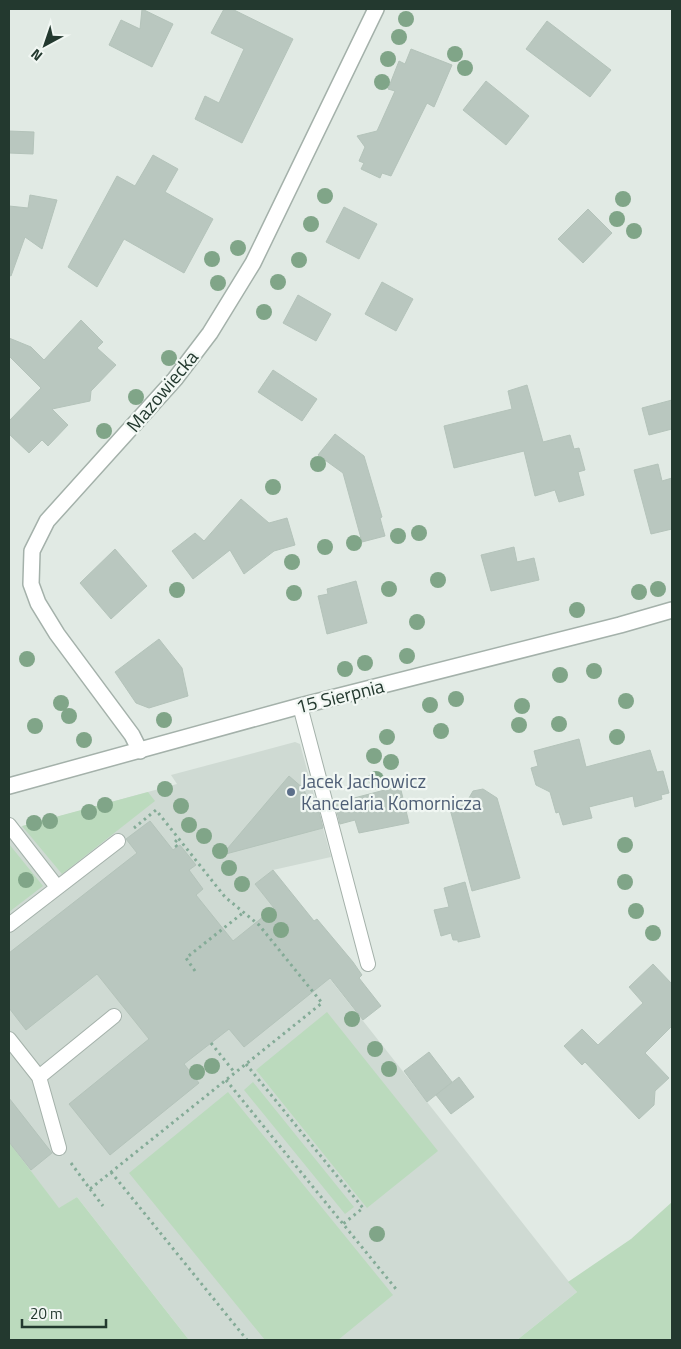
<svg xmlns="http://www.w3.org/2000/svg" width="681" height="1349" font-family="'Titillium Web',sans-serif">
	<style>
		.built { fill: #cfdad3 }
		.green { fill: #bbdabd }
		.building { fill: #b9c7bf; stroke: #b4c3ba }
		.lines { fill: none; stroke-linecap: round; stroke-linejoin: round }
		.service-casing { stroke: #a4b1aa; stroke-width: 16 }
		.minor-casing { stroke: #a4b1aa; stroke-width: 18 }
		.tertiary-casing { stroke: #a4b1aa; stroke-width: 18 }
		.path { stroke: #84ab97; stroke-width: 3; stroke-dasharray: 2.5 4; stroke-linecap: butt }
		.service { stroke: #fff; stroke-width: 14 }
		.minor { stroke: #fff; stroke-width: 15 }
		.tertiary { stroke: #fff; stroke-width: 15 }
		.tree { fill: #80a588 }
		.service-dot { fill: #5c6f8a; stroke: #f1f7f3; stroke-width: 2 }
		.labels { text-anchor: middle; stroke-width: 4.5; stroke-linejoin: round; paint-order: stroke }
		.street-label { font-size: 19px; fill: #23392f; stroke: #f1f7f3 }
		.service-label { font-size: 19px; fill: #4e5e75; stroke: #f1f7f3; text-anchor: start }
	</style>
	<rect width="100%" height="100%" fill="#e1eae4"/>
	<!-- built -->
	<path class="built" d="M295,742L300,744L331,857L273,870L255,884L577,1292L517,1340H189L77,1197L59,1209L9,1142V830L177,784L171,775Z"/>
	<!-- green -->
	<path class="green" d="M148,792L155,801L62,874L22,826Z
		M9,844L43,886L9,912Z
		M327,1012L438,1151L367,1208L256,1070Z
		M253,1082L354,1207L345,1214L244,1090Z
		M228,1092L393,1295L338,1340H265L129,1173Z
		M9,1142L59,1208L77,1197L189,1340H9Z
		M672,1202V1340H517L577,1292L568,1282L631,1239Z"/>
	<!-- building -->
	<path class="building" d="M142,9L173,24L152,67L109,45L121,20L140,29Z
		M224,9H232L293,39L242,143L195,119L205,96L219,103L244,49L211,33Z
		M547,21L611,70L590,97L526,49Z
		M411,49L452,65L434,107L427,103L391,176L382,173L380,178L361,169L364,163L359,161L365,147L357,136L377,131L395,91L388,89L399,61L405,64Z
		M486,81L529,116L506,145L463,110Z
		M9,131L34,132L33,154L9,153Z
		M153,155L178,169L165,192L213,219L184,273L124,239L97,287L68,267L117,176L135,186Z
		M30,195L57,200L42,249L25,237L11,276L9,275V206L28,208Z
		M344,207L377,224L359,259L326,242Z
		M588,209L612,233L583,263L558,239Z
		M382,282L413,299L396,331L365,314Z
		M298,295L331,314L316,341L283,323Z
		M81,320L103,342L97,348L116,365L91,391L90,401L52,409L68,425L48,446L42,440L29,453L9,434V421L41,388L9,356V338L31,347L44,360Z
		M273,370L317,399L302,421L258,392Z
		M527,385L543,442L570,435L574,449L579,448L585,470L578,472L584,495L559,502L555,490L535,496L524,451L454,468L444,426L512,409L508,391Z
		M672,400V429L649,435L642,408Z
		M335,434L364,456L382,517L380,518L385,536L362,542L343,473L318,455Z
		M658,464L662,481L672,478V529L651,534L634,470Z
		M241,499L269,523L287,518L295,545L274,551L244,574L230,550L193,579L172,551L195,533L204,541Z
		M514,547L517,562L534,558L539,580L491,591L481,555Z
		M115,549L147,586L111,619L80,583Z
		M356,581L367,623L327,634L318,596L328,594L327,589Z
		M159,639L182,668L188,696L149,708L136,703L115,672Z
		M579,739L586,767L650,750L657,772L663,771L669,793L661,795L662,799L635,807L633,796L589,807L592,818L563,825L559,812L556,813L550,792L536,785L531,768L538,766L534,751Z
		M289,776L304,789L310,810L318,808L323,828L222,855Z
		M400,786L409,823L359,833L355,820L340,824L335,803Z
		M483,789L497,798L520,878L472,891L450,809L465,805L473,791Z
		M150,821L173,850L180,845L196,865L189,870L203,889L196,895L233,941L274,908L255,884L273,870L314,921L317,919L353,962L362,975L359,978L381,1006L363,1020L330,978L244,1047L229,1029L184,1064L199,1083L110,1155L69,1104L149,1039L97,974L26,1030L9,1008V953L137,853L126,839Z
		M465,882L480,937L458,942V940H453L451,933L441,936L434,910L449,907L444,888Z
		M653,964L672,984V1026L645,1053L669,1078L655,1091L654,1105L639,1119L585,1062L582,1065L564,1046L582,1029L598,1045L643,1003L629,987Z
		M429,1052L452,1082L427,1102L404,1071Z
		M459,1077L474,1097L451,1114L436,1095Z
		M9,1098L52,1153L31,1170L9,1142Z"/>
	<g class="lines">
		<defs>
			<path id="service" d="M300,706L368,964
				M9,825L57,887
				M9,925L118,841
				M9,1039L39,1077L114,1016
				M39,1077L59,1148"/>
			<path id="minor" d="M140,751L132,735L57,634L38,603L31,584L32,551L47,521L175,379L210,333L253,263L376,9"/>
			<path id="tertiary" d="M9,786L300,706L620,625L672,610"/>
		</defs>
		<!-- service casing -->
		<use href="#service" class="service-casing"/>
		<!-- minor casing -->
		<use href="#minor" class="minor-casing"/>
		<!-- tertiary casing -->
		<use href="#tertiary" class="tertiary-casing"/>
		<!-- path -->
		<path class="path" d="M177,847L174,843L179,838
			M195,971L186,958L244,912
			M211,1043L235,1073
			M246,1064L363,1208L343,1224
			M226,1080L396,1289
			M71,1163L90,1189L322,1003L259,925L225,897L156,810L134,828
			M111,1172L247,1340
			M90,1189L103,1206"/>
		<!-- service -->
		<use href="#service" class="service"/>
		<!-- minor -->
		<use href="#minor" class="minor"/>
		<!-- tertiary -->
		<use href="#tertiary" class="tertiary"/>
	</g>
	<!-- trees -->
	<g class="tree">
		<circle cx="406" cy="19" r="8"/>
		<circle cx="399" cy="37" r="8"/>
		<circle cx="455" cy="54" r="8"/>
		<circle cx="388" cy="59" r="8"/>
		<circle cx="465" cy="68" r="8"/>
		<circle cx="382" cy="82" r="8"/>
		<circle cx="325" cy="196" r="8"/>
		<circle cx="623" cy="199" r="8"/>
		<circle cx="617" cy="219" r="8"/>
		<circle cx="311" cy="224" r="8"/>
		<circle cx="634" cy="231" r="8"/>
		<circle cx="238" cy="248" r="8"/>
		<circle cx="212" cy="259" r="8"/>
		<circle cx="299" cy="260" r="8"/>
		<circle cx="278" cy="282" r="8"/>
		<circle cx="218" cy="283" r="8"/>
		<circle cx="264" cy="312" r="8"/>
		<circle cx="169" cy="358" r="8"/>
		<circle cx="136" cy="397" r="8"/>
		<circle cx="104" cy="431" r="8"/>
		<circle cx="318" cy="464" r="8"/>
		<circle cx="273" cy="487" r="8"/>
		<circle cx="419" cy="533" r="8"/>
		<circle cx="398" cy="536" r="8"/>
		<circle cx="354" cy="543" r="8"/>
		<circle cx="325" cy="547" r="8"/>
		<circle cx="292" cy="562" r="8"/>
		<circle cx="438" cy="580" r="8"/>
		<circle cx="389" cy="589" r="8"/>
		<circle cx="658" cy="589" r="8"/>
		<circle cx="177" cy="590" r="8"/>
		<circle cx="639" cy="592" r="8"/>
		<circle cx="294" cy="593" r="8"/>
		<circle cx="577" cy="610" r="8"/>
		<circle cx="417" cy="622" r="8"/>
		<circle cx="407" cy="656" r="8"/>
		<circle cx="27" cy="659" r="8"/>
		<circle cx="365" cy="663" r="8"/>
		<circle cx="345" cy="669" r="8"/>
		<circle cx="594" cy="671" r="8"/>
		<circle cx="560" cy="675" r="8"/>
		<circle cx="456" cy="699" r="8"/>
		<circle cx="626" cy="701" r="8"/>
		<circle cx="61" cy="703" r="8"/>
		<circle cx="430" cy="705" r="8"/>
		<circle cx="522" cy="706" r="8"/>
		<circle cx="69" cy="716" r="8"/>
		<circle cx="164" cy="720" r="8"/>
		<circle cx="559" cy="724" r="8"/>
		<circle cx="519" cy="725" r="8"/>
		<circle cx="35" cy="726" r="8"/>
		<circle cx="441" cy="731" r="8"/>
		<circle cx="387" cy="737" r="8"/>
		<circle cx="617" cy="737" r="8"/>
		<circle cx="84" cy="740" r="8"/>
		<circle cx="374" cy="756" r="8"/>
		<circle cx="391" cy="762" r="8"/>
		<circle cx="376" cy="779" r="8"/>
		<circle cx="165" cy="789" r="8"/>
		<circle cx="105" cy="805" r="8"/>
		<circle cx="181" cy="806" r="8"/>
		<circle cx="89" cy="812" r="8"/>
		<circle cx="50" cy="821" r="8"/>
		<circle cx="34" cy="823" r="8"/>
		<circle cx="189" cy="825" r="8"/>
		<circle cx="204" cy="836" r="8"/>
		<circle cx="625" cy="845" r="8"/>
		<circle cx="220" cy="851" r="8"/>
		<circle cx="229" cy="868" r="8"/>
		<circle cx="26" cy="880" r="8"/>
		<circle cx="625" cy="882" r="8"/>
		<circle cx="242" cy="884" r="8"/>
		<circle cx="636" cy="911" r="8"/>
		<circle cx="269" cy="915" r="8"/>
		<circle cx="281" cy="930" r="8"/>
		<circle cx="653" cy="933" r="8"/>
		<circle cx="352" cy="1019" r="8"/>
		<circle cx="375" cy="1049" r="8"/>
		<circle cx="212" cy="1066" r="8"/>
		<circle cx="389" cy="1069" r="8"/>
		<circle cx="197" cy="1072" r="8"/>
		<circle cx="377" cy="1234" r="8"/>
	</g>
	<!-- markers -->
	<circle class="service-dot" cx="291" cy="792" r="5"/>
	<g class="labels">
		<!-- street labels -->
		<g class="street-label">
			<text transform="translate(162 391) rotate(-50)" y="7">Mazowiecka</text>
			<text transform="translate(340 696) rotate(-14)" y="7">15 Sierpnia</text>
		</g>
		<!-- service labels -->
		<g class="service-label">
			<text x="301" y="788">Jacek Jachowicz<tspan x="301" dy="22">Kancelaria Komornicza</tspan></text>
		</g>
	</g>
	<!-- border -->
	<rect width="681" height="1349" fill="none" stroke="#23392f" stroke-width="20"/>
	<!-- north arrow -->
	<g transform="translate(45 45) rotate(220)" stroke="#f1f7f3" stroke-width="4" paint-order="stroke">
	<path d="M0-4L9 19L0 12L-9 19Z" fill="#23392f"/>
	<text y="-8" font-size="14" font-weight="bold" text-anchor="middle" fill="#23392f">N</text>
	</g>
	<!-- scale -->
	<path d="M22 1319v8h84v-8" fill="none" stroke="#23392f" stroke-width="2.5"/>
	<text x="30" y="1319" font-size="15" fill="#23392f" stroke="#f1f7f3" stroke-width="4" paint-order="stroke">20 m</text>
</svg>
